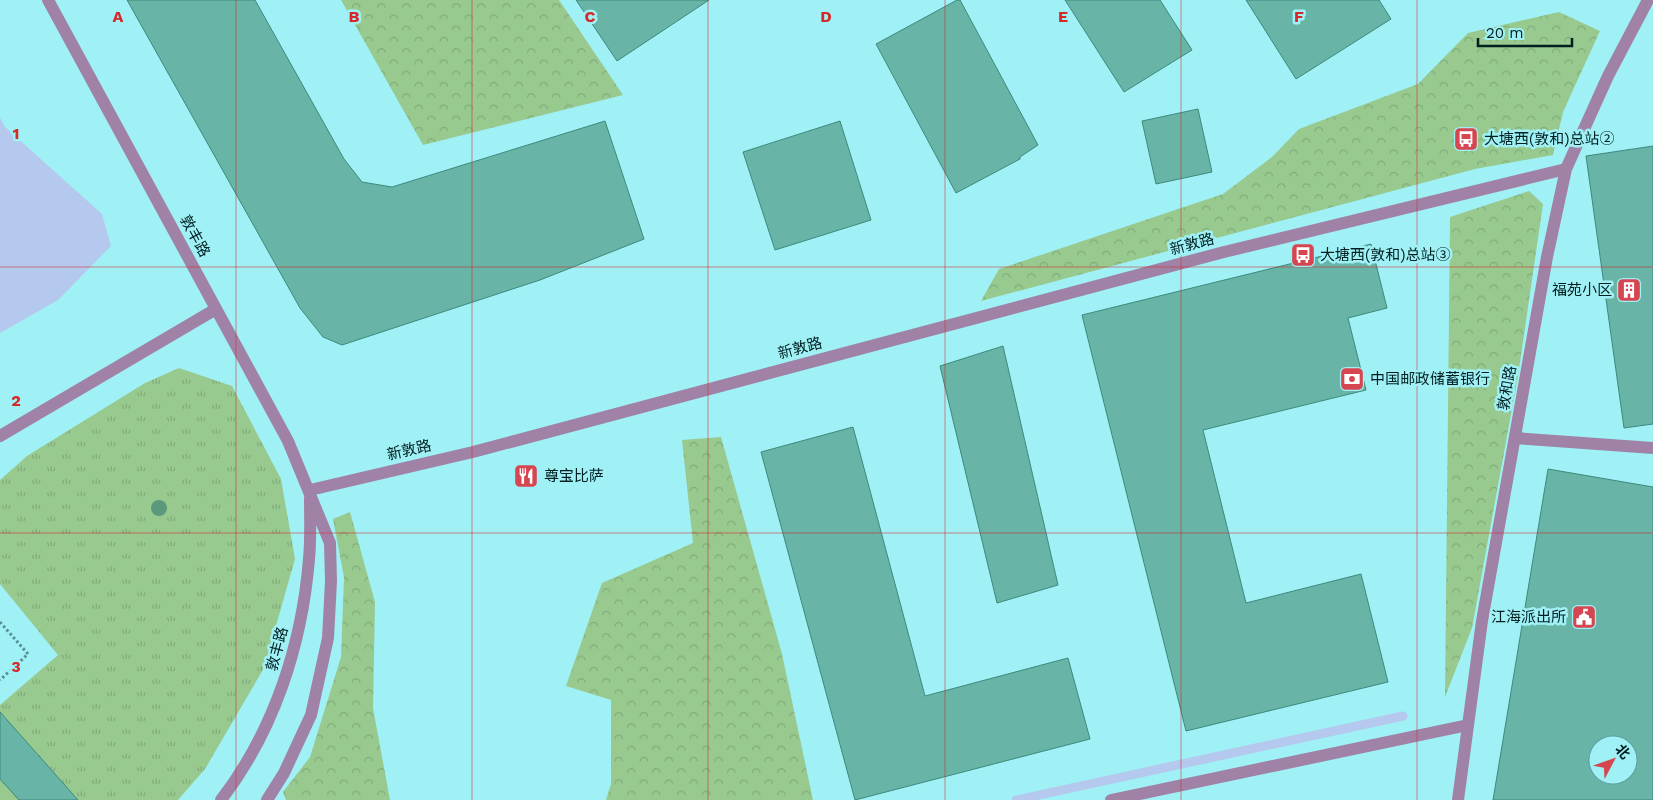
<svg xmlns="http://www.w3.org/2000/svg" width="1653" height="800" font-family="'Work Sans','Noto Sans SC',sans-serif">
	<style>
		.forest { fill: url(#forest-crowns) }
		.park { fill: url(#park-tufts) }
		.water { fill: #b4c9ed }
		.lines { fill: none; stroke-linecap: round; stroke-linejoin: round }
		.stream { stroke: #b4c9ed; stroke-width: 9 }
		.building { fill: #68b4a6; stroke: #3d8a7d; fill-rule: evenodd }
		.path { stroke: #579195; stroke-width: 3; stroke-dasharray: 2.5 2.5; stroke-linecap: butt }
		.minor { stroke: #a082a6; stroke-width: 12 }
		.tree { fill: #5a997c }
		.grid { fill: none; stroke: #d62828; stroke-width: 1; stroke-opacity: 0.55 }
		.labels { text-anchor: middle; stroke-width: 5; stroke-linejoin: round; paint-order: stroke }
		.poi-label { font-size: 15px; fill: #001f21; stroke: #a0f1f6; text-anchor: start }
		.street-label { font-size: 15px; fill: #001f21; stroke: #a0f1f6 }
		.grid-label { font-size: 16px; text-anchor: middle; font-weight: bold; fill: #d62828; stroke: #a0f1f6; stroke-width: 5; stroke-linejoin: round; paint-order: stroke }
	</style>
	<defs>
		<pattern id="forest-crowns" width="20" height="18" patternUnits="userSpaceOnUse" patternTransform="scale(1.25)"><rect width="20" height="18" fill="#98c98f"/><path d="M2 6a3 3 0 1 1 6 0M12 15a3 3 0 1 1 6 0" fill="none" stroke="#81ac7b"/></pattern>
		<pattern id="park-tufts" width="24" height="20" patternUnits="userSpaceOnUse" patternTransform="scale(1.25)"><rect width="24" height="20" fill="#98c98f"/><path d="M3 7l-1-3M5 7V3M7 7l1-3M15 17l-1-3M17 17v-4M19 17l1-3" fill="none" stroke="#81ac7b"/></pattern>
	</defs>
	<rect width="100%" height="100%" fill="#a0f1f6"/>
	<!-- forest -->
	<path class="forest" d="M341,0H559L623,95L423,145Z
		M1559,12L1600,31L1563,112L1553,155L1475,169L981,301L999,269L1223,194L1272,157L1299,129L1418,84L1468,33Z
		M1529,191L1543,204L1518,376L1472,628L1445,697L1450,217Z
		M721,437L782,654L813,800H606L611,784V700L566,686L602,583L693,543L682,440Z
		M350,512L375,602L373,708L390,800H286L283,792L310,757L341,657L344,577L333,519Z"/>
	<!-- park -->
	<path class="park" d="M179,368L232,386L281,479L295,559L264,668L205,769L178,800H0V705L58,655L0,584V480L27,456L145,383Z"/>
	<!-- water -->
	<path class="water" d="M0,118L5,127L102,214L111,246L58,300L0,333Z"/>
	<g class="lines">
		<!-- stream -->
		<path class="stream" d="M1016,800L1403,716"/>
	</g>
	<!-- building -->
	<path class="building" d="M127,0H255L344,159L362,182L392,187L605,121L644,239L540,280L342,345L323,337L300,308Z
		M576,0H709L617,61Z
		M957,0H960L1038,145L1020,157V159L956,193L876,44Z
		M1065,0H1160L1192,50L1124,92Z
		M1246,0H1379L1391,19L1296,79Z
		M1198,109L1212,172L1156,184L1142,121Z
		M840,121L871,220L775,250L743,152Z
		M1653,146V424L1624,428L1586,156Z
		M1371,244L1387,308L1348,318L1366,390L1203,430L1246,603L1361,574L1388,682L1186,731L1082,315Z
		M1003,346L1058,585L997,603L940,366Z
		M853,427L925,696L1068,658L1090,739L855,800L761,452Z
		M1548,469L1653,487V800H1493ZM1598,745H1628V775H1598Z
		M0,712L78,800H19L0,779Z"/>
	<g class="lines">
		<!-- path -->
		<path class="path" d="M0,622L28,654L0,680"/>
		<!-- minor -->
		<path class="minor" d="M48,0L288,441L330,543L331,581L328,638L311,715L284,773L267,800
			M0,436L216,309
			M1515,438L1653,448
			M310,490L473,452L1224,252L1566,169
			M221,800C274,731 302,645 309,559C311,539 310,518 310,498
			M1111,800L1468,725
			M1458,800L1482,621L1547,257L1566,169L1608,76L1648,0"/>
	</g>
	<!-- trees -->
	<circle class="tree" cx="159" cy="508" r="8"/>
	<!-- grid -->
	<path class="grid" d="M236,0V800M472,0V800M708,0V800M945,0V800M1181,0V800M1417,0V800M0,267H1653M0,533H1653"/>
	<!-- icons -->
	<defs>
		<symbol id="bus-square" viewBox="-11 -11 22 22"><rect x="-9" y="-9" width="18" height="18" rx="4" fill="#d64650" stroke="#a0f1f6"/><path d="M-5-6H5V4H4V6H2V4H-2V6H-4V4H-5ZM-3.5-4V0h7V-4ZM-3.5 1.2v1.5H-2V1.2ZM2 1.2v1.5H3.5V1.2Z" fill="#fff"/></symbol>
		<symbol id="building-square" viewBox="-11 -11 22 22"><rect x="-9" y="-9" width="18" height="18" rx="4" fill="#d64650" stroke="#a0f1f6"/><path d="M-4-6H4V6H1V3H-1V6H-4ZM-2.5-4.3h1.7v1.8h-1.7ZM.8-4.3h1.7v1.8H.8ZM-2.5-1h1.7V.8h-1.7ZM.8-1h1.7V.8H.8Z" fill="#fff"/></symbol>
		<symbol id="bank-square" viewBox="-11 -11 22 22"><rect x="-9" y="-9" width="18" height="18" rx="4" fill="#d64650" stroke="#a0f1f6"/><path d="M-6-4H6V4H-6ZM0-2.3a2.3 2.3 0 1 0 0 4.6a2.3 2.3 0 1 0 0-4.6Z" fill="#fff"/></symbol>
		<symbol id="restaurant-square" viewBox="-11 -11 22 22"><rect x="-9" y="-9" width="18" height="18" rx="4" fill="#d64650" stroke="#a0f1f6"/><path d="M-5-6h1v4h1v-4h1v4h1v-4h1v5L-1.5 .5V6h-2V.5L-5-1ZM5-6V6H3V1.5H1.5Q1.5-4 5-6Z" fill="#fff"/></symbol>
		<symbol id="civic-square" viewBox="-11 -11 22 22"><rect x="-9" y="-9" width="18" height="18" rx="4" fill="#d64650" stroke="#a0f1f6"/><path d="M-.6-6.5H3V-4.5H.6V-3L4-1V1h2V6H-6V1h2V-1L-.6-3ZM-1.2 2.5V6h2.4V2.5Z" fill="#fff"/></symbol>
	</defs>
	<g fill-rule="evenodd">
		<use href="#bus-square" x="1452" y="125" width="28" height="28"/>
		<use href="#bus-square" x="1289" y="241" width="28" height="28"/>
		<use href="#building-square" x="1615" y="276" width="28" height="28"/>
		<use href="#bank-square" x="1338" y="365" width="28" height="28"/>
		<use href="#restaurant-square" x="512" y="462" width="28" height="28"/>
		<use href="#civic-square" x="1570" y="603" width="28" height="28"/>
	</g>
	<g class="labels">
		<!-- poi labels -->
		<g class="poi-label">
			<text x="1484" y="144">大塘西(敦和)总站②</text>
			<text x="1320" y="260">大塘西(敦和)总站③</text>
			<text x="1612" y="295" text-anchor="end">福苑小区</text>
			<text x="1370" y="384">中国邮政储蓄银行</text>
			<text x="544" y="481">尊宝比萨</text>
			<text x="1566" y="622" text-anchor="end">江海派出所</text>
		</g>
		<!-- street labels -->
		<g class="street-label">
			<text transform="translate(195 236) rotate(61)" y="5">敦丰路</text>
			<text transform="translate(1192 244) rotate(-15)" y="5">新敦路</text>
			<text transform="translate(800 348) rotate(-15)" y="5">新敦路</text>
			<text transform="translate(1507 388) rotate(-80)" y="5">敦和路</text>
			<text transform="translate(409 450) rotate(-13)" y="5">新敦路</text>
			<text transform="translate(277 649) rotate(-75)" y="5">敦丰路</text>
		</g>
	</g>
	<g class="grid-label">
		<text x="118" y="22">A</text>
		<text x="354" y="22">B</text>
		<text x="590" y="22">C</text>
		<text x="826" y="22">D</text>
		<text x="1063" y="22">E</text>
		<text x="1299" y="22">F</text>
		<text x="16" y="139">1</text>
		<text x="16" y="406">2</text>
		<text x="16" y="672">3</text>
	</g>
	<!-- north arrow -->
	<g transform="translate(1613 760) rotate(49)"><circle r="24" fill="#a0f1f6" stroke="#609da1"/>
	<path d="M0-4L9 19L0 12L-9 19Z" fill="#d64650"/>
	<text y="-8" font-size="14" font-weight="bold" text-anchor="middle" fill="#001f21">北</text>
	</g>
	<!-- scale -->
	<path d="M1478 38v8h94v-8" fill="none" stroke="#001f21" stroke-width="2.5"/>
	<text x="1486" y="38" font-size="15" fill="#001f21" stroke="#a0f1f6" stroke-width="4" paint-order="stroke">20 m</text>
</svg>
